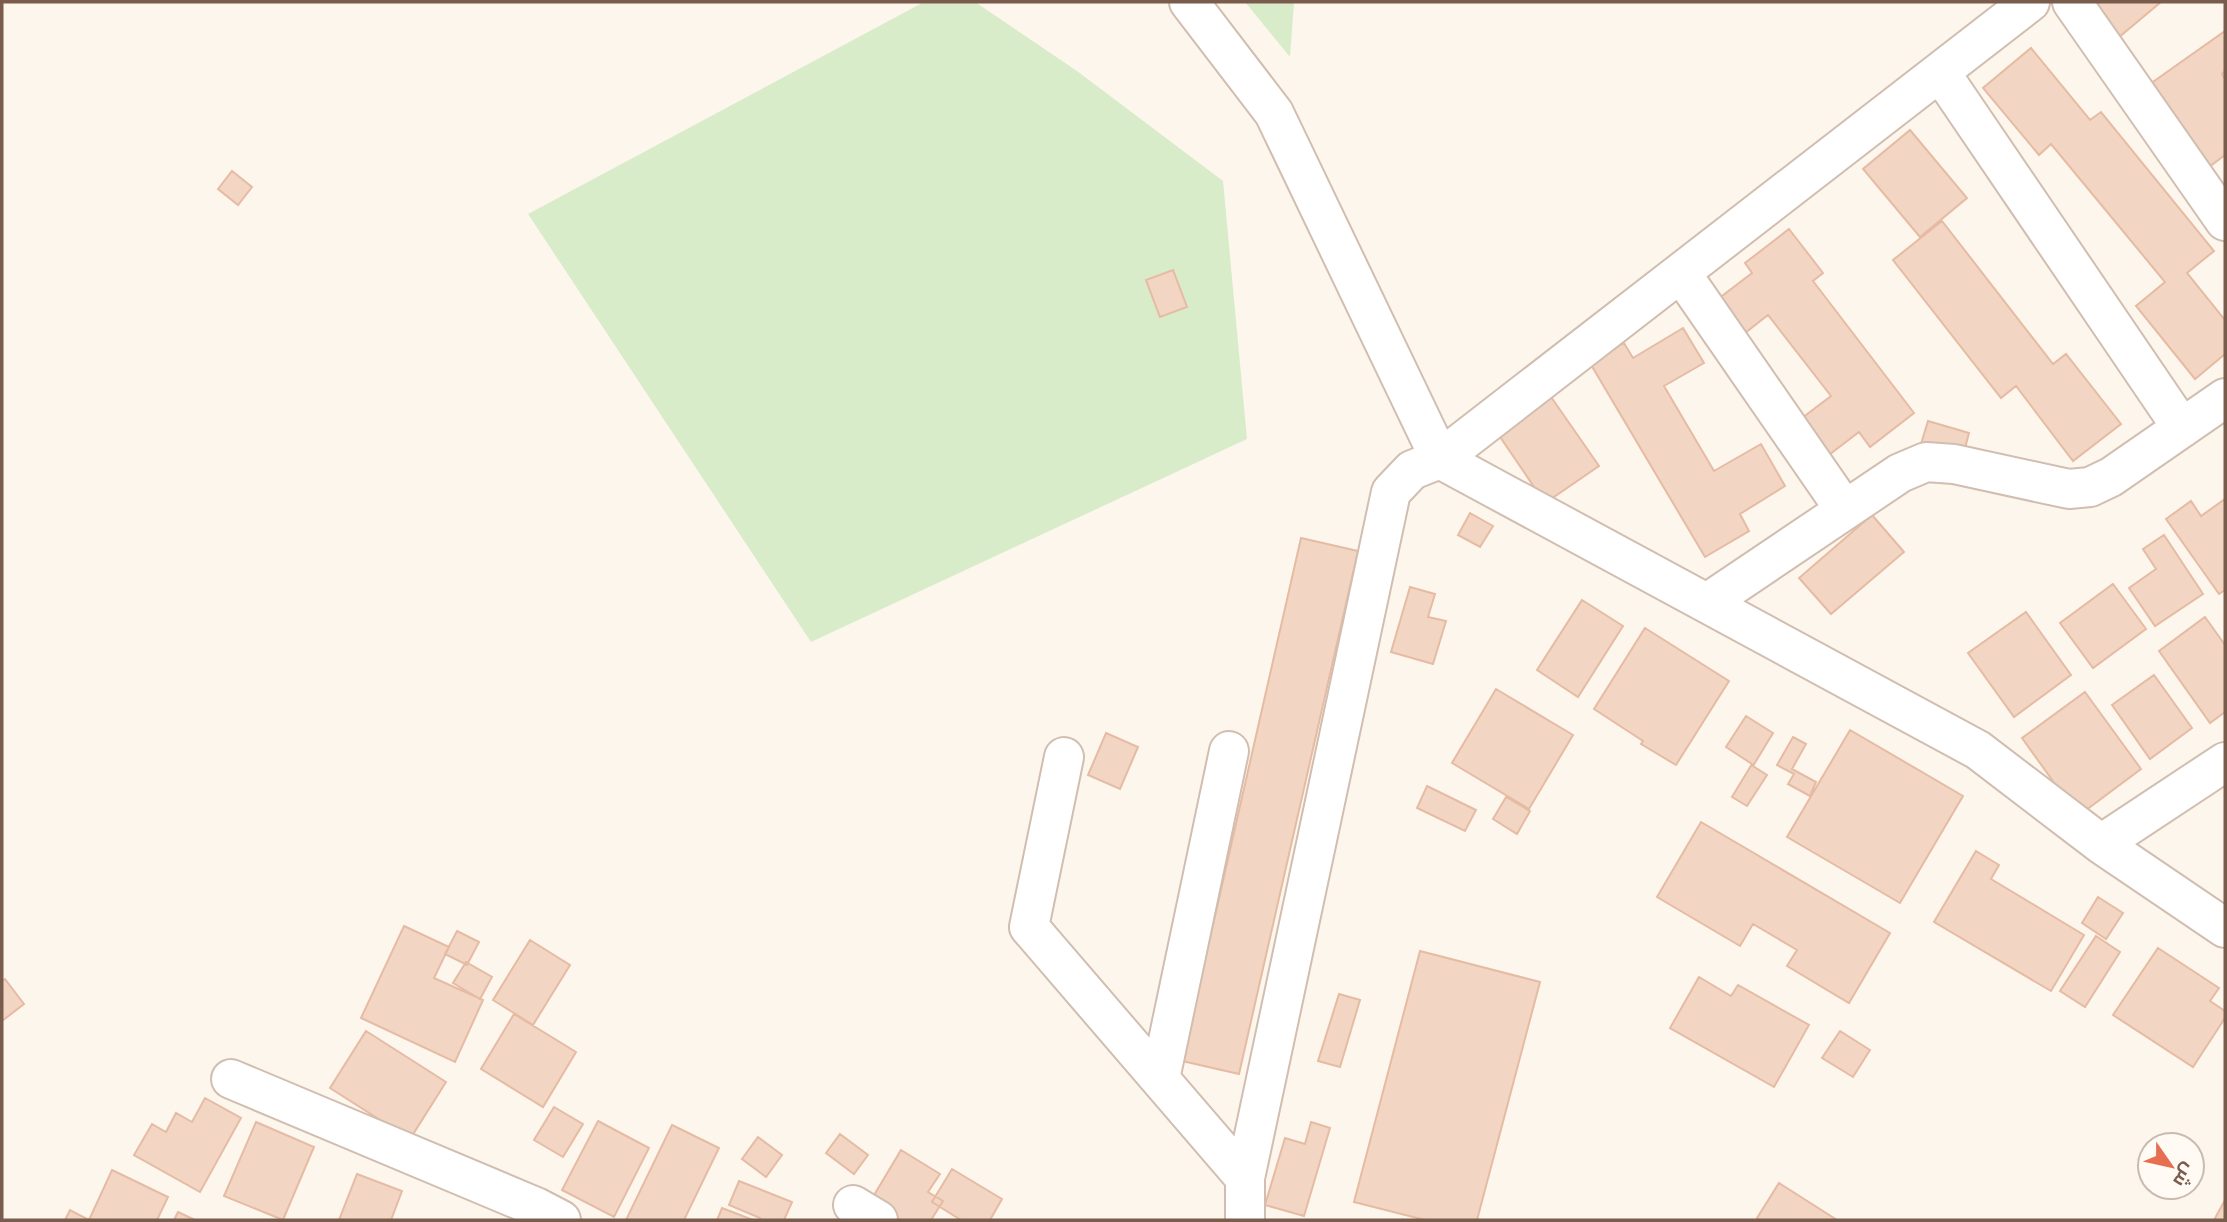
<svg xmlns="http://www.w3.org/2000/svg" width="2227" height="1222" font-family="Ubuntu,Cairo,sans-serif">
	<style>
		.green { fill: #d8ecc9 }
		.building { fill: #f3d5c3; stroke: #e6bba3; stroke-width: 2 }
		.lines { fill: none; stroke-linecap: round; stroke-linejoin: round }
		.minor-casing { stroke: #d1beb0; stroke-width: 42 }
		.minor { stroke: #fff; stroke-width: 38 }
	</style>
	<rect width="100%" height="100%" fill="#fdf6ec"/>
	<!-- green -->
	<path class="green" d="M924,2H975L1077,71L1223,181L1247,439L811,642L528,214Z
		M1245,2H1294L1290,57Z"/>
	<!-- building -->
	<path class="building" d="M2066,2H2161L2106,48Z
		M2225,31V71L2222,74L2225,79V155L2201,173L2143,89Z
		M2031,48L2090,120L2101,112L2214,251L2187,273L2225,320V354L2195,379L2136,306L2165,282L2051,144L2039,155L1983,88Z
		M1910,130L1967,198L1920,237L1863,169Z
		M232,171L252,187L238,205L218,189Z
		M1942,221L2053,364L2066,354L2121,424L2073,461L2016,386L2001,398L1893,260Z
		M1789,229L1823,273L1813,281L1914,413L1870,447L1859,432L1813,467L1785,431L1831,396L1768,315L1731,344L1705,309L1752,273L1745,263Z
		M1173,270L1187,307L1160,317L1146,280Z
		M1683,328L1704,363L1664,386L1714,471L1761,444L1785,486L1740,514L1749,531L1705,557L1590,363L1624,343L1633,358Z
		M1549,394L1599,466L1545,503L1496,431Z
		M1928,421L1969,433L1963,456L1921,444Z
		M2225,499V590L2219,594L2166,519L2191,501L2201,516Z
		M1470,513L1493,526L1480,547L1458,535Z
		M1872,515L1904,552L1831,614L1799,578Z
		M2164,535L2203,594L2155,626L2129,588L2156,569L2143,549Z
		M1301,538L1358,551L1239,1074L1182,1061Z
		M2113,584L2146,629L2093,668L2060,623Z
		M1410,587L1435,594L1428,617L1446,621L1433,664L1391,652Z
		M1582,600L1623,626L1578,697L1537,670Z
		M2026,612L2071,675L2014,717L1968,653Z
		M2205,617L2225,645V712L2210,723L2159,651Z
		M1645,628L1729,681L1676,765L1641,744L1643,741L1594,709Z
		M2154,675L2192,728L2150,759L2112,705Z
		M1496,689L1573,735L1529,809L1452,763Z
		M2085,692L2141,769L2078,816L2022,738Z
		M1746,716L1773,733L1753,766L1767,775L1747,806L1732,797L1752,764L1726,747Z
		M1850,730L1963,796L1900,903L1787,837Z
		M1106,733L1138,747L1120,789L1088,775Z
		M1793,737L1806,744L1792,769L1816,782L1810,796L1788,784L1794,774L1777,765Z
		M1427,786L1476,810L1465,831L1417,808Z
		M1506,797L1530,811L1517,834L1493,819Z
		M1701,822L1890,933L1849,1003L1787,966L1797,950L1753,924L1740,946L1657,897Z
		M1976,851L1999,865L1991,879L2084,935L2051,991L1934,922Z
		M2098,897L2123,913L2106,939L2082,923Z
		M404,926L449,947L434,978L483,1000L455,1062L361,1018Z
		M457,931L479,942L467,965L445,954Z
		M2096,936L2120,952L2085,1007L2060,991Z
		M530,940L570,965L533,1025L493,1000Z
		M2158,948L2219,988L2210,1001L2225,1011V1018L2193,1067L2113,1015Z
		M1420,951L1540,982L1477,1220H1425L1354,1202Z
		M466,962L492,977L480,999L453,983Z
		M1699,977L1731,996L1738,985L1809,1025L1774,1087L1670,1028Z
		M5,979L24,1004L2,1021V981Z
		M1339,994L1360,1000L1340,1067L1318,1061Z
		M514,1014L576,1052L543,1107L481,1069Z
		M366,1031L446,1082L410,1139L330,1088Z
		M1840,1031L1870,1050L1853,1077L1822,1058Z
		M205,1098L241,1118L200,1192L134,1155L152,1124L166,1132L176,1113L192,1122Z
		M554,1107L583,1124L563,1157L534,1140Z
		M598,1121L649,1148L614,1217L562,1190Z
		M256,1122L314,1147L283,1220L224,1196Z
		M1311,1122L1330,1128L1304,1216L1265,1205L1285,1138L1305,1144Z
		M672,1125L719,1148L684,1220H626Z
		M840,1134L868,1155L854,1174L826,1153Z
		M758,1137L782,1155L766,1177L742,1159Z
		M901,1150L940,1174L928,1192L943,1201L931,1220H900L870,1202Z
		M952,1169L1002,1199L990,1220H961L932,1202Z
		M112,1170L168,1197L157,1220H65L70,1210L89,1220Z
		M357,1174L402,1191L391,1220H339Z
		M739,1181L792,1202L784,1220H759L760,1218L729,1205Z
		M1779,1183L1837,1220H1760L1757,1218Z
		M2225,1200V1220H2214Z
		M722,1208L753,1220H717Z
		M178,1212L195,1220H174Z"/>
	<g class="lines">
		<defs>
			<path id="minor" d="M1189,2L1274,113L1440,459L1978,750L2101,844L2225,928
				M2072,2L2225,221
				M1940,72L2182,428
				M1681,273L1845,510
				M1707,603L1900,473L1926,462L1954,464L2069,489L2090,487L2111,477L2225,398
				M1064,757L1029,927L1245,1178
				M2101,844L2225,762
				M231,1079L536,1207L561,1220
				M1160,1079L1229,751
				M853,1205L878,1220
				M1245,1220V1178L1391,492L1412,470L1440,459L2030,2"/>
		</defs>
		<!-- minor casing -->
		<use href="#minor" class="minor-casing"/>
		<!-- minor -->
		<use href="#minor" class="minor"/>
	</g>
	<!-- border -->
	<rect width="2227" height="1222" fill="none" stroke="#7a5c4d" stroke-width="7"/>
	<!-- north arrow -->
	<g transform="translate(2171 1166) rotate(124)"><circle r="33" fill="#fffaf3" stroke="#cabbb1" stroke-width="2"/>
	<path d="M0-5L12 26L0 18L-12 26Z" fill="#e76f51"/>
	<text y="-10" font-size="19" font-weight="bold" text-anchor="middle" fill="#7a5c4d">ش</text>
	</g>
</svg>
